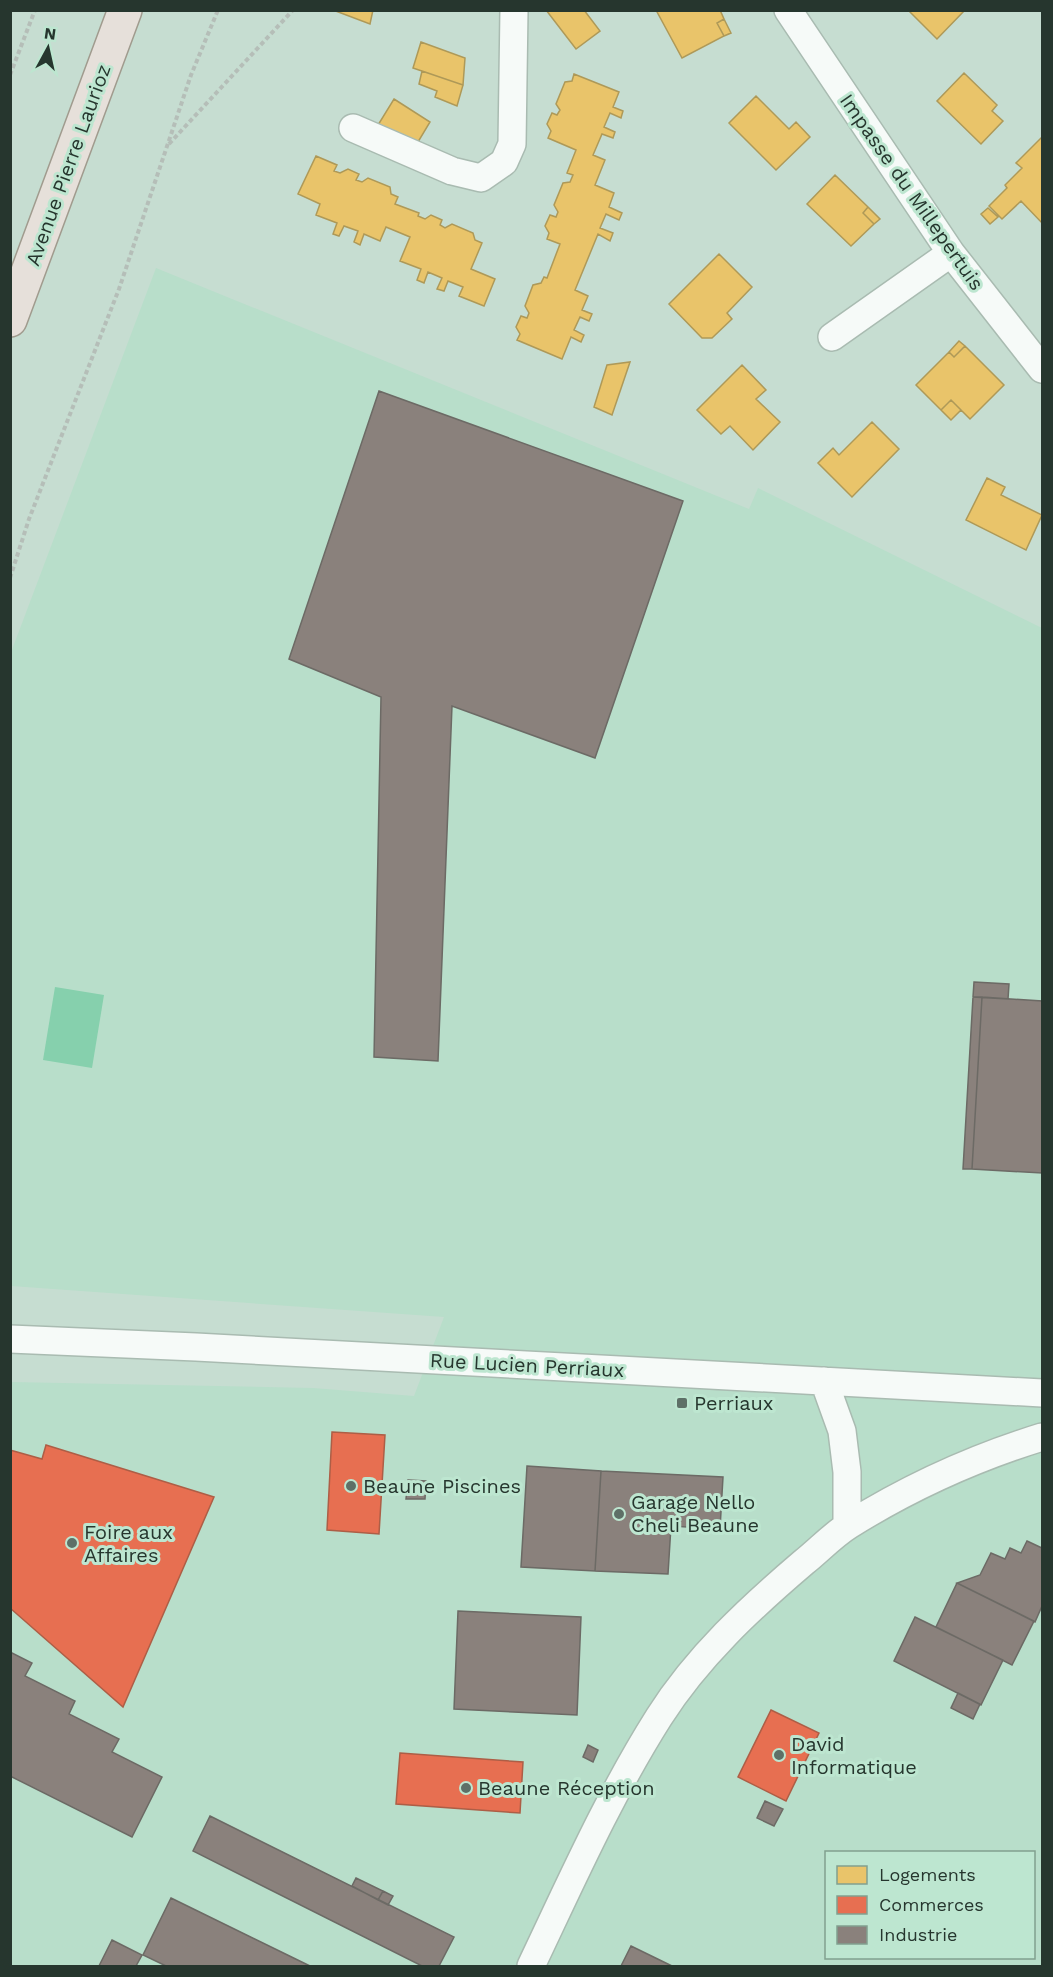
<svg xmlns="http://www.w3.org/2000/svg" width="1053" height="1977" font-family="'Work Sans',sans-serif">
	<style>
		.built { fill: #b8deca; fill-rule: evenodd }
		.water { fill: #86d0ad }
		.homes { fill: #e9c46a; stroke: #ae9958; stroke-width: 1.5 }
		.shops { fill: #e76f51; stroke: #ad5e46; stroke-width: 1.5 }
		.industry { fill: #8a817c; stroke: #6c6a65; stroke-width: 1.5 }
		.lines { fill: none; stroke-linecap: round; stroke-linejoin: round }
		.street-casing { stroke: #a9bbb1; stroke-width: 30 }
		.primary-casing { stroke: #a09b8e; stroke-width: 36 }
		.path { stroke: #b5beb8; stroke-width: 4; stroke-dasharray: 4.5 3; stroke-linecap: butt }
		.street { stroke: #f6faf8; stroke-width: 27 }
		.primary { stroke: #e6e0da; stroke-width: 33 }
		.poi-dot { fill: #5e7067; stroke: #bde6d0; stroke-width: 2 }
		.labels { text-anchor: middle; stroke-width: 6; stroke-linejoin: round; paint-order: stroke }
		.street-label { font-size: 20px; fill: #26362e; stroke: #bde6d0 }
		.poi-label { font-size: 20px; fill: #26362e; stroke: #bde6d0; text-anchor: start }
	</style>
	<rect width="100%" height="100%" fill="#c6ddd1"/>
	<!-- built -->
	<path class="built" d="M156,268L749,509L758,488L1042,628V1966H11V1382L313,1388L414,1396L444,1317L11,1286L10,655ZM826,1852H1034V1958H826Z"/>
	<!-- water -->
	<path class="water" d="M55,987L104,995L92,1068L43,1060Z"/>
	<!-- homes -->
	<path class="homes" d="M333,10H373L370,24Z
		M546,10H584L600,31L576,49Z
		M656,10H720L724,19L717,23L724,36L682,58Z
		M908,10H965L937,39Z
		M724,19L731,33L724,36L717,23Z
		M421,42L465,58L463,85L413,68Z
		M422,71L463,85L457,106L435,97L437,91L419,84Z
		M964,73L997,105L992,111L1003,121L981,144L937,101Z
		M574,74L619,92L613,107L623,111L621,118L610,113L604,127L615,132L613,138L602,134L593,155L605,160L595,185L614,193L609,207L622,213L619,220L606,214L600,228L613,233L610,241L598,234L575,290L588,296L582,310L592,314L589,321L580,317L574,330L584,335L581,342L571,337L562,359L517,340L520,334L516,327L521,316L527,318L529,313L525,306L533,285L541,283L544,277L547,278L560,244L547,239L549,233L545,226L550,215L556,217L558,212L554,205L563,183L570,182L573,175L567,173L576,150L548,138L551,131L547,124L552,113L557,115L560,110L556,104L565,82L572,81Z
		M756,96L789,129L796,122L810,137L776,170L729,123Z
		M394,99L430,122L415,147L378,125Z
		M1042,137V223L1021,201L1002,219L989,206L1007,188L1005,185L1022,168L1016,163Z
		M316,156L337,165L334,171L340,173L348,169L359,174L356,180L362,182L368,178L390,187L391,194L398,197L395,204L419,213L418,216L425,219L431,215L442,220L440,225L445,228L452,224L473,233L475,240L482,243L471,269L495,279L484,306L459,296L463,287L448,281L444,291L437,289L442,278L428,272L424,283L417,280L421,269L400,261L410,237L386,227L380,241L364,234L360,245L354,242L358,231L344,226L339,236L333,234L337,223L316,215L320,204L298,194Z
		M835,175L868,207L863,213L874,224L851,246L807,204Z
		M868,207L880,219L874,224L863,213Z
		M988,208L998,217L990,224L981,214Z
		M719,254L752,287L727,313L732,319L712,338H702L669,304Z
		M959,341L965,346L954,357L949,352Z
		M965,346L1004,385L970,419L951,400L941,410L916,385L949,352L954,357Z
		M630,362L612,415L594,407L607,365Z
		M742,365L766,390L756,399L780,422L753,450L730,426L721,434L697,410Z
		M951,400L961,410L951,420L941,410Z
		M872,422L899,449L852,497L818,463L833,448L839,455Z
		M987,478L1005,487L1001,495L1042,515L1026,550L966,520Z"/>
	<!-- shops -->
	<path class="shops" d="M332,1432L385,1435L379,1534L327,1530Z
		M46,1445L214,1497L123,1707L10,1608V1450L42,1459Z
		M771,1710L819,1733L786,1801L738,1777Z
		M400,1753L523,1762L520,1813L396,1804Z"/>
	<!-- industry -->
	<path class="industry" d="M379,391L683,501L595,758L452,706L438,1061L374,1057L381,697L289,659Z
		M974,982L1009,984L1008,999L973,997Z
		M973,997H982L972,1169H963Z
		M982,997L1042,1001V1173L972,1169Z
		M527,1466L601,1471L595,1571L521,1567Z
		M601,1471L723,1477L720,1529L671,1526L668,1574L595,1571Z
		M408,1480L426,1481L425,1499H406Z
		M1027,1541L1042,1548V1606L1035,1622L957,1583L980,1575L991,1553L1005,1559L1010,1548L1021,1553Z
		M957,1583L1034,1621L1012,1665L936,1627Z
		M458,1611L581,1617L577,1715L454,1709Z
		M915,1617L1003,1660L981,1705L894,1661Z
		M10,1652L32,1663L25,1676L75,1701L69,1714L119,1739L112,1752L162,1777L132,1837L10,1776Z
		M958,1693L980,1704L973,1719L951,1708Z
		M588,1745L598,1750L593,1762L583,1757Z
		M765,1801L783,1809L774,1826L757,1818Z
		M210,1816L454,1937L439,1966H422L193,1851Z
		M356,1878L383,1891L378,1900L352,1886Z
		M383,1891L393,1896L388,1905L378,1900Z
		M171,1898L310,1966H166L143,1955Z
		M112,1940L142,1955L136,1966H99Z
		M631,1946L672,1966H621Z"/>
	<g class="lines">
		<defs>
			<path id="street" d="M788,10L951,253L1042,369
				M353,128L452,171L481,178L504,162L512,144L514,10
				M832,337L951,253
				M10,1339L196,1347L1042,1393
				M824,1381L842,1431L847,1472V1526
				M531,1966C571,1882 609,1796 659,1717C697,1657 750,1608 804,1562C819,1550 833,1535 849,1525C910,1487 974,1458 1042,1437"/>
			<path id="primary" d="M10,320L125,10"/>
		</defs>
		<!-- street casing -->
		<use href="#street" class="street-casing"/>
		<!-- primary casing -->
		<use href="#primary" class="primary-casing"/>
		<!-- path -->
		<path class="path" d="M10,75L35,10
			M169,144L293,10
			M10,578L29,519L119,289L191,75L218,10"/>
		<!-- street -->
		<use href="#street" class="street"/>
		<!-- primary -->
		<use href="#primary" class="primary"/>
	</g>
	<!-- markers -->
	<g class="poi-dot">
		<rect x="676" y="1397" width="12" height="12" rx="3"/>
		<circle cx="351" cy="1486" r="6"/>
		<circle cx="619" cy="1514" r="6"/>
		<circle cx="72" cy="1543" r="6"/>
		<circle cx="779" cy="1755" r="6"/>
		<circle cx="466" cy="1788" r="6"/>
	</g>
	<g class="labels">
		<!-- street labels -->
		<g class="street-label">
			<text transform="translate(68 165) rotate(-70)" y="7">Avenue Pierre Laurioz</text>
			<text transform="translate(912 192) rotate(55)" y="7">Impasse du Millepertuis</text>
			<text transform="translate(527 1365) rotate(3)" y="7">Rue Lucien Perriaux</text>
		</g>
		<!-- poi labels -->
		<g class="poi-label">
			<text x="694" y="1410">Perriaux</text>
			<text x="363" y="1493">Beaune Piscines</text>
			<text x="631" y="1509">Garage Nello<tspan x="631" dy="23">Cheli Beaune</tspan></text>
			<text x="84" y="1539">Foire aux<tspan x="84" dy="23">Affaires</tspan></text>
			<text x="791" y="1751">David<tspan x="791" dy="23">Informatique</tspan></text>
			<text x="478" y="1795">Beaune Réception</text>
		</g>
	</g>
	<!-- border -->
	<rect width="1053" height="1977" fill="none" stroke="#26362e" stroke-width="24"/>
	<!-- legend -->
	<rect x="825" y="1851" width="210" height="108" fill="#bde6d0" stroke="#81a08f" stroke-width="1.5"/>
	<rect x="837" y="1866" width="30" height="18" fill="#e9c46a" stroke="#81a08f" stroke-width="1.5"/>
	<text x="879" y="1881" font-size="18" fill="#26362e">Logements</text>
	<rect x="837" y="1896" width="30" height="18" fill="#e76f51" stroke="#81a08f" stroke-width="1.5"/>
	<text x="879" y="1911" font-size="18" fill="#26362e">Commerces</text>
	<rect x="837" y="1926" width="30" height="18" fill="#8a817c" stroke="#81a08f" stroke-width="1.5"/>
	<text x="879" y="1941" font-size="18" fill="#26362e">Industrie</text>
	<!-- north arrow -->
	<g transform="translate(48 48) rotate(8)" stroke="#bde6d0" stroke-width="4.5" paint-order="stroke">
	<path d="M0-4.5L10 22L0 15L-10 22Z" fill="#26362e"/>
	<text y="-9" font-size="16" font-weight="bold" text-anchor="middle" fill="#26362e">N</text>
	</g>
</svg>
